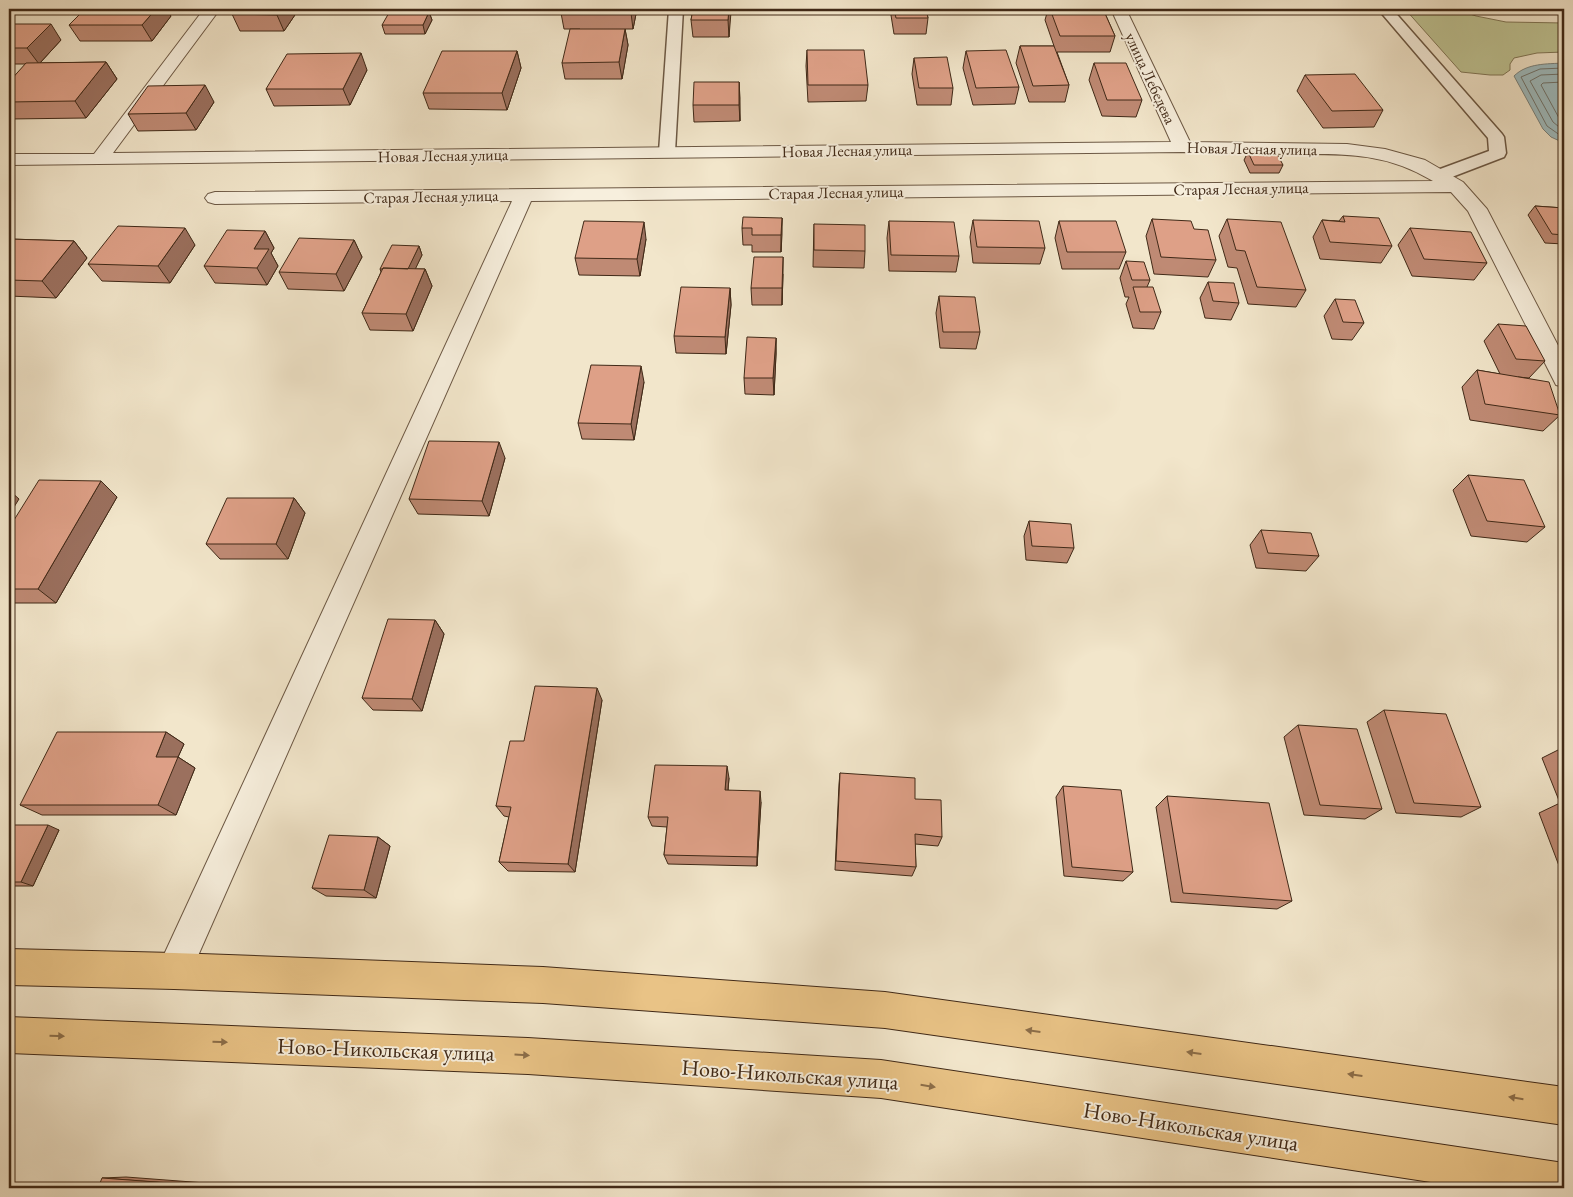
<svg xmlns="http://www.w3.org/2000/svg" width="1573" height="1197" font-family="'EB Garamond',serif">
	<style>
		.green { fill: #bfc494; stroke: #807656 }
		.water { fill: #9fbdc1; stroke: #79827d }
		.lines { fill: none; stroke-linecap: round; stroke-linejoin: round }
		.shore { stroke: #70736c; stroke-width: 1 }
		.service-casing { stroke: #6c5844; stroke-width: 3 }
		.minor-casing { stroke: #6c5844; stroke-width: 2 }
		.primary-casing { stroke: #402917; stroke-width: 2 }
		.service { fill: #f7efdd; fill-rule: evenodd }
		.minor { fill: #f7efdd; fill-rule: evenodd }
		.primary { fill: #e9c386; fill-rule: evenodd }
		.wall { fill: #bf8a74; stroke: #402917 }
		.shaded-wall { fill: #9b705e; stroke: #402917 }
		.building { fill: #dea087; stroke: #402917 }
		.oneway { fill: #8c6e49 }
		.labels { text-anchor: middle; stroke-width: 4; stroke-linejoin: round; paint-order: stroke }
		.far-street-label { font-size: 16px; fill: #402917; stroke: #f7efdd }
		.near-street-label { font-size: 22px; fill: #402917; stroke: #f7efdd }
	</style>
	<rect width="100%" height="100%" fill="#f2e6cb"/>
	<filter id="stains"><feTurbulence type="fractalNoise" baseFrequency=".004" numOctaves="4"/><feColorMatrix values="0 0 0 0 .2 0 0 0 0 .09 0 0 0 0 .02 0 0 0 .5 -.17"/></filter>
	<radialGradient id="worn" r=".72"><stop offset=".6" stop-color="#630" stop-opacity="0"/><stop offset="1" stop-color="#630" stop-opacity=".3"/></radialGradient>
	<!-- green -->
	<path class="green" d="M1405,9H1455L1476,16L1506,22L1564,23V52L1537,53L1514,58L1510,64V70L1503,75H1490L1461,72Z"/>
	<!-- water -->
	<path class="water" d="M1564,63V143L1551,137L1543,129L1514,76C1527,63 1547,64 1564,63Z"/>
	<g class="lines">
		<!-- shore -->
		<path class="shore" d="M1564,68L1540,69L1521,77L1547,126L1564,138
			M1564,74L1541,75L1530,81L1553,122L1564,131
			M1564,82L1543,83L1541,85L1559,118L1564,122"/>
		<defs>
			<path id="service" d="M669,9H683L675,152L673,156H661L659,152Z
				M1378,9H1392L1502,134L1504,137L1506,153L1504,157L1444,180H1432L1429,176L1432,172L1489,151L1488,138Z"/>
			<path id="minor" d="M204,9H220L113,153L1171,142L1111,9H1126L1190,142L1347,144L1385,149L1425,160L1463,182L1487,209L1564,357V387L1556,385L1553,379L1468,211L1451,192L531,201L186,983L174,989L162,983L156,971L162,959L512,201L215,204L208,202L205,198L208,194L215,192L1433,181C1383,151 1341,154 1286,154C1252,153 1217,153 1183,152L9,165V154H94Z"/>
			<path id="primary" d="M9,949L174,953L543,967L885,992L1564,1087V1125L885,1028L543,1003L174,989L9,985Z
				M9,1017L528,1038L881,1060L1564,1163V1188H1470L881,1098L528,1074L9,1053Z"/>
		</defs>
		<!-- service casing -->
		<use href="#service" class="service-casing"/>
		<!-- minor casing -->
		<use href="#minor" class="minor-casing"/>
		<!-- primary casing -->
		<use href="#primary" class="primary-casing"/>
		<!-- service -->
		<use href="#service" class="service"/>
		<!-- minor -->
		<use href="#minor" class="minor"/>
		<!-- primary -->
		<use href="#primary" class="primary"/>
	</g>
	<!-- wall -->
	<path class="wall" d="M236,9H299L284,31H240L232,14Z
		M562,9H637L633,29H625L628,45L622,79H565L562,63L580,29H564L561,13Z
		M693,9H730L729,37H693L691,20Z
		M890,9H926L928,18L926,34H894Z
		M1009,9H1103L1115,36L1110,52H1057L1069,85L1065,102H1029L1016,63L1020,46H1054L1045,20L1047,13H1011Z
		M429,12L432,20L425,34H385L382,25Z
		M171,16L152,41H80L69,25Z
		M9,24L61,40L40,63L106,62L117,79L86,118L9,119V82L26,64H9Z
		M807,50L868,85L866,101L808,102L806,66Z
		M517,51L521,68L507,110L429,109L423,93Z
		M966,51L1019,87L1015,104L973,105L963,68Z
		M914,58L953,88L951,105H917L912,74Z
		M1094,63L1142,100L1136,117L1102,116L1089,80Z
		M367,70L350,105L274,106L266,89Z
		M1305,75L1383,110L1374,127L1323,128L1297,91Z
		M739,82L740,121L694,122L693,105Z
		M214,102L196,130L138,131L128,114Z
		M1248,152L1283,165L1279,173H1250L1244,160Z
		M1535,206L1564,208V244L1545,243L1528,215Z
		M1343,216L1392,246L1381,263L1320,259L1313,237L1322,220L1339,221Z
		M782,218L781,252H752V245H743L742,228Z
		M1152,219L1194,229L1216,260L1208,277L1154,274L1146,236Z
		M1227,219L1306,290L1296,307L1248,304L1237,268L1228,267L1219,236Z
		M973,220L1045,248L1040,264L973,263L970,237Z
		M889,221L959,256L956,272L889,271L887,238Z
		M1059,221L1126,252L1119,269H1062L1055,238Z
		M814,224L865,251L864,268L813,267Z
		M1410,228L1487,263L1474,280L1412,276L1398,245Z
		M265,231L274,248L271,253L278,266L267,285L215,283L204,266Z
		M9,239L74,241L87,258L56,298L9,296Z
		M646,239L640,276L579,275L575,258Z
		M354,240L362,257L344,291L288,289L279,272Z
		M195,245L170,283L102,281L88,264Z
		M419,246L422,255L415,269H425L432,286L413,331L370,330L362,313L381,272L380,269Z
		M1126,261L1150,280L1147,287L1161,312L1154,329L1133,328L1126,304L1129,297H1125L1120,278Z
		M783,274L782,305H752L751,288Z
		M1208,282L1239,303L1231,320L1205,318L1200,298Z
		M730,288L731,305L726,354L676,353L674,336Z
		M939,296L980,332L976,349L940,348L936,313Z
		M1335,299L1364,323L1352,340L1332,339L1324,316Z
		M1498,324L1545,361L1529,378L1518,377L1560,415L1543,431L1470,420L1462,387L1477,370L1500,374L1484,341Z
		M776,338V354L774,395L745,394L744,378Z
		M644,382L634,440L582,439L578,423Z
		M505,458L489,516L418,514L409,499Z
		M1468,475L1545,527L1527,542L1471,536L1453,490Z
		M101,481L117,497L56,603H9V528Z
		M294,498L305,513L288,559H220L206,544Z
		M1029,521L1074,548L1067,563L1026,560L1024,536Z
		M1261,530L1319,556L1306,571L1256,568L1250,545Z
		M435,620L444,634L422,711L373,710L362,698Z
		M602,700L575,872L508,871L499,862L509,817L504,816L496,806L524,741Z
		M1384,710L1481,807L1461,817L1396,813L1367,722Z
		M1298,725L1382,809L1365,819L1304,815L1284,737Z
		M166,732L184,744L178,757L195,768L176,815H42L20,805Z
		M1564,747V879L1539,813L1560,803L1542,758Z
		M840,773L915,799L942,837L938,846L915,844L916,867L912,876L835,870L839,784Z
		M729,778L728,790L761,802L757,866L668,864L664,855L667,827L652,826L648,817Z
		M1063,786L1133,872L1123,881L1064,876L1056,797Z
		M1167,796L1292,901L1277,909L1171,902L1156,807Z
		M9,825L59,830L33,886H9Z
		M378,837L390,846L376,898L326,896L312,888Z
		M126,1177L232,1185L231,1188L102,1178Z"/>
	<!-- shaded-wall -->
	<path class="shaded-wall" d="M156,9H167L171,16L152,41L142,25Z
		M281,9H299L284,31L277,15Z
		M632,9H637L633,29L631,13Z
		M729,9H730L731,12L729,37L728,20Z
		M429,12L432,20L425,34L423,25Z
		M51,24L61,40L39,64L27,48Z
		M625,29L628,45L622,79L619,62Z
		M517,51L521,68L507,110L502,93Z
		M361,53L367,70L350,105L343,89Z
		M106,62L117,79L86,118L75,101Z
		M739,82L740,98V121L739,105Z
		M205,85L214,102L196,130L186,113Z
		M782,218V235L781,252V235Z
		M644,222L646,239L640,276L637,259Z
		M185,228L195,245L170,283L158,266Z
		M265,231L274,248L271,253L278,266L267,285L257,268L254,249Z
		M354,240L362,257L344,291L336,274Z
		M74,241L87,258L56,298L42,281Z
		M419,246L422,255L411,278L407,270Z
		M783,257V274L782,305V288Z
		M425,269L432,286L413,331L406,314Z
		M730,288L731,305L726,354L725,337Z
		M776,338V354L774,395L773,378Z
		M641,366L644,382L634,440L631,424Z
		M499,442L505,458L489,516L482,501Z
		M101,481L117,497L56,603L38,589Z
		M9,490L19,499L9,515Z
		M294,498L305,513L288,559L276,544Z
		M435,620L444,634L422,711L412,699Z
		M597,688L602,700L575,872L568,864Z
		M166,732L184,744L178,757L195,768L176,815L158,805L156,757Z
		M727,766L729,778L727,801L725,790Z
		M760,791L761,802L757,866V857Z
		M48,825L59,830L33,886L21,882Z
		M378,837L390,846L376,898L364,890Z
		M232,1185L231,1188H210L211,1186Z"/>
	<!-- building -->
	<path class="building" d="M85,9H156L142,25H69Z
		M236,9H281L277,15L232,14Z
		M562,9H632L631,13H561Z
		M693,9H729L728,20H691Z
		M894,9H926L928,18H896Z
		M1050,9H1103L1115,36H1060Z
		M390,11L429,12L423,25H382Z
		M9,24H51L27,48H9Z
		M570,29H625L619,62L562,63Z
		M1020,46H1054L1069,85L1033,86Z
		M807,50H864L868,85H808Z
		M1006,50L1019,87L976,88L966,51Z
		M442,51H517L502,93H423Z
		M361,53L343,89H266L287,54Z
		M947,57L953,88H919L914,58Z
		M106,62L75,101L9,102V82L26,63Z
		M1094,63H1126L1142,100H1107Z
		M1355,74L1383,110L1332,111L1305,75Z
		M694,82H739V105H693Z
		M205,85L186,113L128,114L148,86Z
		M1248,152H1276L1283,165H1254Z
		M1535,206L1564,208V235L1552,234Z
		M1343,216L1379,218L1392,246L1330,242L1322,220L1345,222Z
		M743,217L782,218L781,235H752V228H742Z
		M1152,219L1191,221L1194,229L1208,230L1216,260L1161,257Z
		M1227,219L1281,222L1306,290L1257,287L1245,251L1236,250Z
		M973,220L1039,221L1045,248L977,247Z
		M584,221L644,222L637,259L575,258Z
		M889,221L954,222L959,256L891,255Z
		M1059,221H1116L1126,252H1067Z
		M814,224L865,225V251L814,250Z
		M118,226L185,228L158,266L88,264Z
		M1410,228L1471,232L1487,263L1424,259Z
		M227,230L265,231L254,249H269L257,268L204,266Z
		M299,238L354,240L336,274L279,272Z
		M9,239L74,241L42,281L9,280Z
		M392,245L419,246L408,269L383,268V269H380Z
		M754,257H783L782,288H751Z
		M1126,261L1144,262L1150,280H1132Z
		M383,268L425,269L406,314L362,313Z
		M1208,282L1234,283L1239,303L1213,301Z
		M681,287L730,288L725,337L674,336Z
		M1133,287H1153L1161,312H1140Z
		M939,296L975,297L980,332H943Z
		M1335,299L1355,300L1364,323L1343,322Z
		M1498,324L1526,326L1545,361L1516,359Z
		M747,337L776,338L773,378H744Z
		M591,365L641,366L631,424L578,423Z
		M1477,370L1549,382L1560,415L1485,404Z
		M429,441L499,442L482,501L409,499Z
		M1468,475L1524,480L1545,527L1487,521Z
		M39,480L101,481L38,589H9V528Z
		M227,498H294L276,544H206Z
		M1029,521L1071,524L1074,548L1032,546Z
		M1261,530L1311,533L1319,556L1268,553Z
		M388,619L435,620L412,699L362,698Z
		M535,686L597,688L568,864L499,862L511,807L496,806L510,741H524Z
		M1384,710L1446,714L1481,807L1414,803Z
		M1298,725L1357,729L1382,809L1320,805Z
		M57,732H166L156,757H178L158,805H20Z
		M655,765L727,766L725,790L760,791L757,857L664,855L668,817H648Z
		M840,773L915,778V799L941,800L942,837L915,834L916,867L836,861Z
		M1063,786L1121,790L1133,872L1072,867Z
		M1167,796L1269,803L1292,901L1183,893Z
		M1562,803H1564V810Z
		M9,825H48L21,882H9Z
		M329,835L378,837L364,890L312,888Z
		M102,1178L211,1186L210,1188H98Z"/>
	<!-- one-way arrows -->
	<defs><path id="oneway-solid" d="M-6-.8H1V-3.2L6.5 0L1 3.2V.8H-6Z" transform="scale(1.25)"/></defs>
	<g class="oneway">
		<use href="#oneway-solid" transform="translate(1033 1031) rotate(-172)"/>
		<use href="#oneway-solid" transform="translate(57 1036) rotate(2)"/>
		<use href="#oneway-solid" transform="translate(220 1042) rotate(2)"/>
		<use href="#oneway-solid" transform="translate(1194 1053) rotate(-172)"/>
		<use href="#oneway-solid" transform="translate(522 1055) rotate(3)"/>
		<use href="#oneway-solid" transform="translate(1355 1075) rotate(-172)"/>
		<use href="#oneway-solid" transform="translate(928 1086) rotate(9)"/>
		<use href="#oneway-solid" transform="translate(1516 1098) rotate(-171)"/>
	</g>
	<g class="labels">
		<!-- far-street labels -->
		<g class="far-street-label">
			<text transform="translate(1151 78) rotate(65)" y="6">улица Лебедева</text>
			<text transform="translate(1252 148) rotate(1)" y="6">Новая Лесная улица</text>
			<text transform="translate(847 150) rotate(-1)" y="6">Новая Лесная улица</text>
			<text transform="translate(443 155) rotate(-1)" y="6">Новая Лесная улица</text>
			<text transform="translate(1241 188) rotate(-1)" y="6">Старая Лесная улица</text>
			<text transform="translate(836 192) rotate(-1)" y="6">Старая Лесная улица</text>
			<text transform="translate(431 196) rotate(-1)" y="6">Старая Лесная улица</text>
		</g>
		<!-- near-street labels -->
		<g class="near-street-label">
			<text transform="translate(386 1049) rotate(2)" y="8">Ново-Никольская улица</text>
			<text transform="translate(790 1074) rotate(4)" y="8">Ново-Никольская улица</text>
			<text transform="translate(1191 1126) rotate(9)" y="8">Ново-Никольская улица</text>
		</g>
	</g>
	<!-- margin -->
	<rect width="1573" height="1197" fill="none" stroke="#f2e6cb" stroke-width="30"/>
	<rect x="10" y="10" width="1553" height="1177" fill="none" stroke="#402917" stroke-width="2.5"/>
	<rect x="15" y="15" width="1543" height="1167" fill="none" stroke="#402917"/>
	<rect width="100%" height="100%" filter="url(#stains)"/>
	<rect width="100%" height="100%" fill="url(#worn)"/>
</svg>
